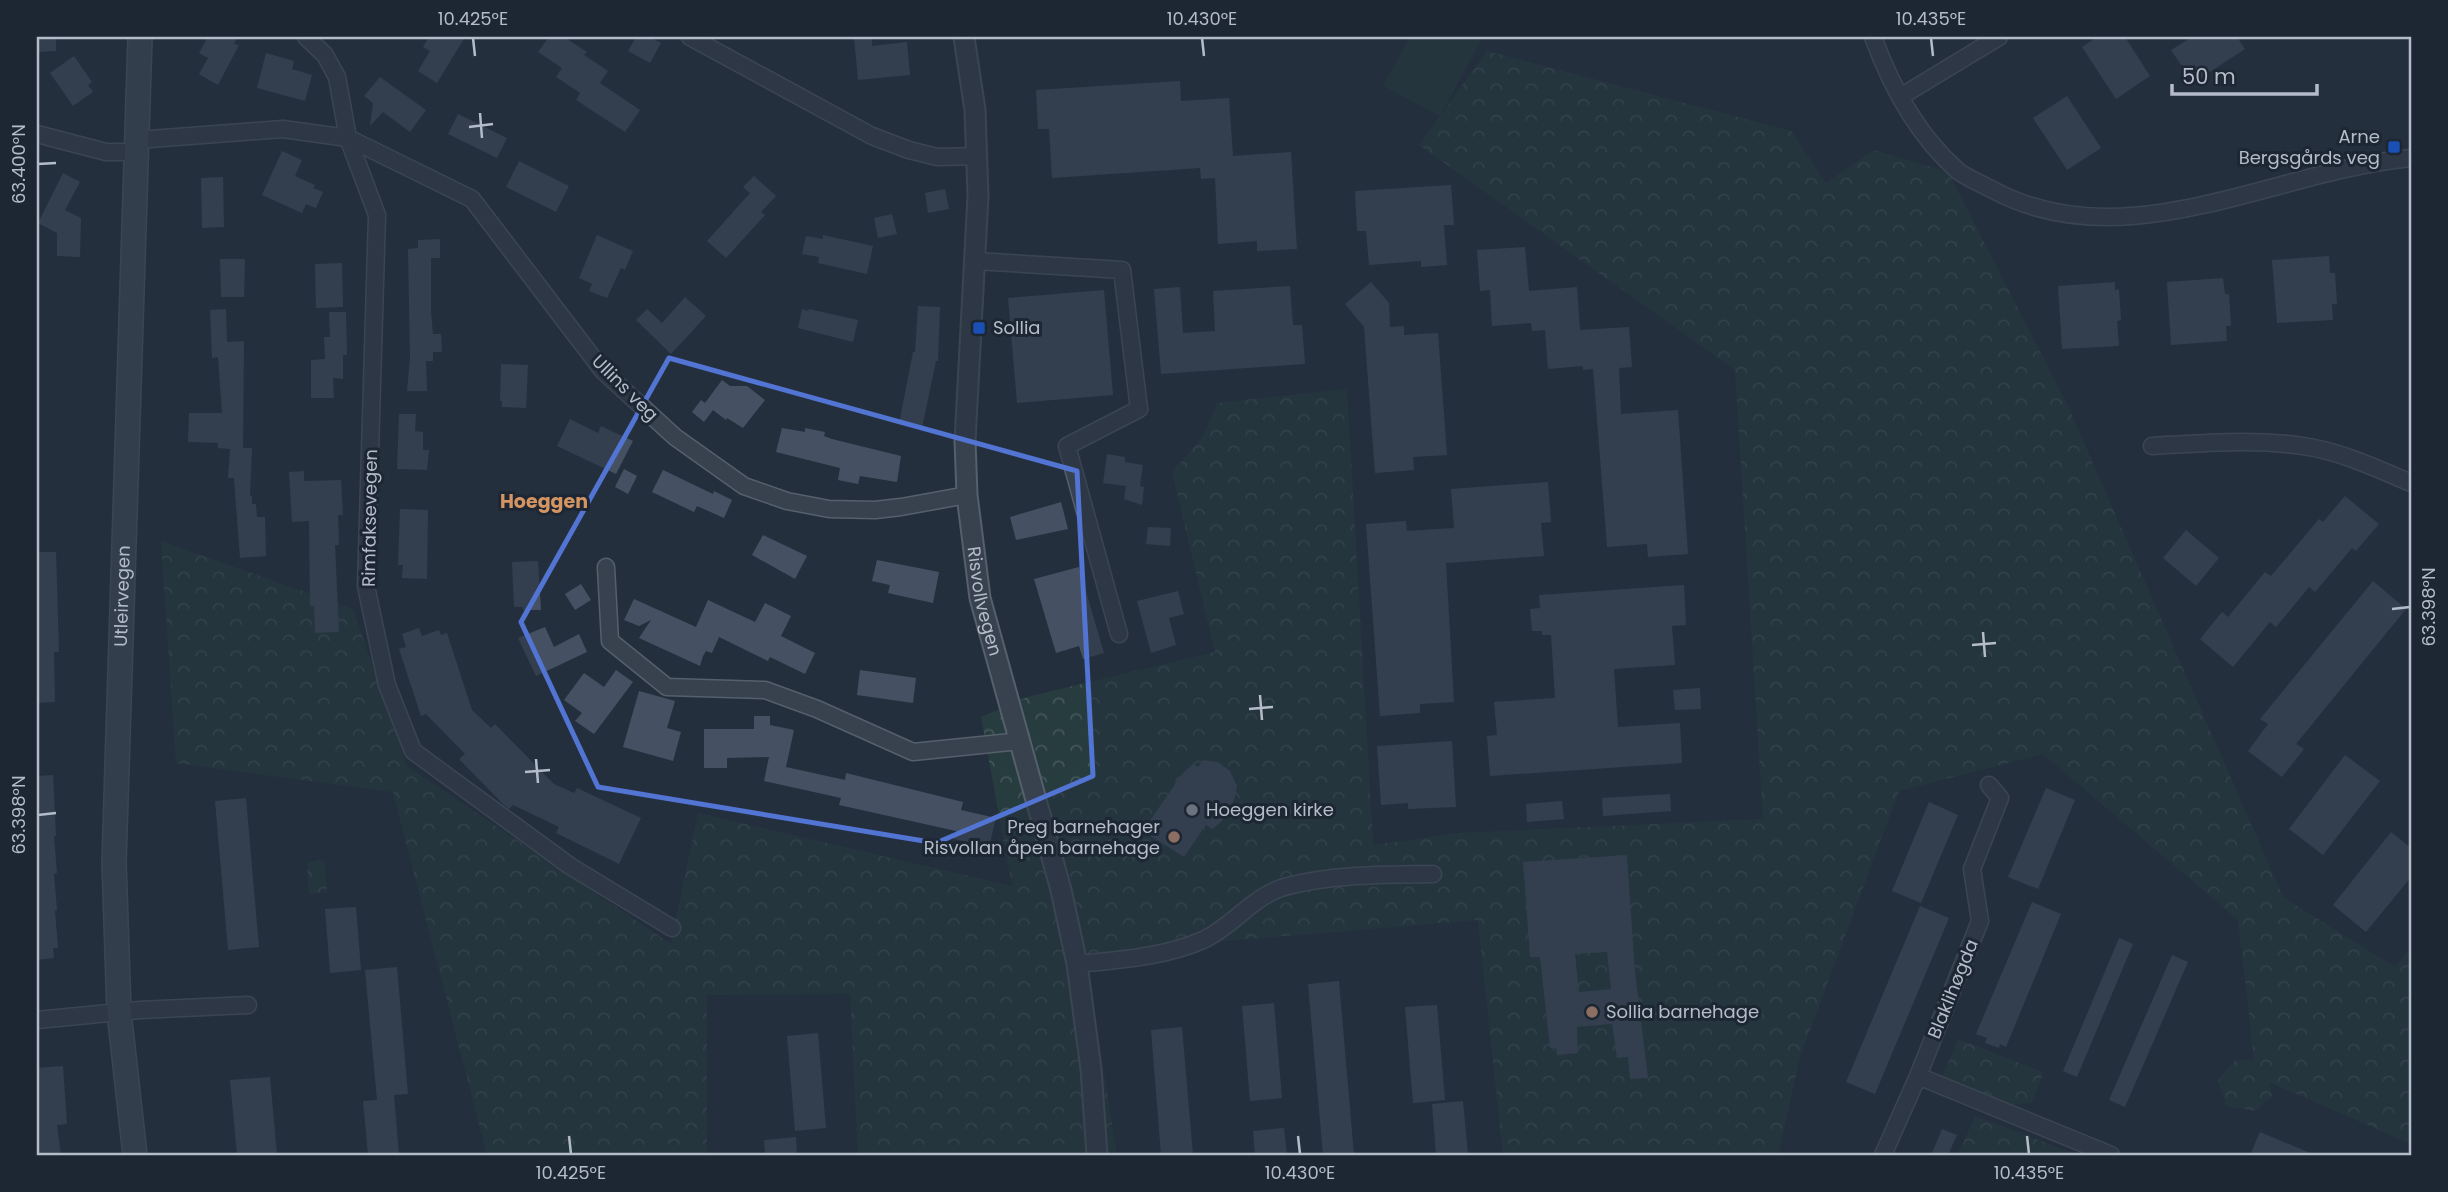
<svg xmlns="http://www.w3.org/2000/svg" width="2448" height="1192" font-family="Poppins,sans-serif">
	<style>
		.grass { fill: #263c3f }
		.park { fill: url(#park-crowns) }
		.building { fill: #455162; fill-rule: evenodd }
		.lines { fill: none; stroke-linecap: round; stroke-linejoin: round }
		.minor-casing { stroke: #565f6c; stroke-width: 19 }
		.tertiary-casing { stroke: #565f6c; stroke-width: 23 }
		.secondary-casing { stroke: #565f6c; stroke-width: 26 }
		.minor { stroke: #38414e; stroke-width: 16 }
		.tertiary { stroke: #38414e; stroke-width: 19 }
		.secondary { stroke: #465061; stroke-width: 23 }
		.marked { fill: none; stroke: #5274d3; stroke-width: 5; stroke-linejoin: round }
		.ticks { fill: none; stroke: #b4bcc9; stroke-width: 2.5 }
		.transit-dot { fill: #1a4fb4; stroke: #1d2633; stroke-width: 2.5 }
		.worship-dot { fill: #6b7280; stroke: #1d2633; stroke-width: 2.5 }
		.education-dot { fill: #8d6e63; stroke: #1d2633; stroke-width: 2.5 }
		.labels { text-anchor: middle; stroke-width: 6; stroke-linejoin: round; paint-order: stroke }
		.poi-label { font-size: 18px; fill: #b4bcc9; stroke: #1d2633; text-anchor: start }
		.street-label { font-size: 18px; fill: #b4bcc9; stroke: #1d2633 }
		.neighbourhood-label { font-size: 19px; font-weight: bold; fill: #d59563; stroke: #1d2633 }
		.neatline { fill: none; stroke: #b4bcc9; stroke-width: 2.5 }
		.ticks-label { font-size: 18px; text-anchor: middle; fill: #b4bcc9 }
	</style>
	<defs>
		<pattern id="park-crowns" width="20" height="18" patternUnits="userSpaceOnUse" patternTransform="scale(1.75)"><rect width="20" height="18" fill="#263c3f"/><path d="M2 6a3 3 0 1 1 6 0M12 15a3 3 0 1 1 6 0" fill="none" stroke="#435659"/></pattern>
	</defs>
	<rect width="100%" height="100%" fill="#242f3e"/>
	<!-- grass -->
	<path class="grass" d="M1410,37H1483L1440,116L1383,86Z"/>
	<!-- park -->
	<path class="park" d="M1487,51L1791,131L1826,183L1874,150L1948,172L2067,404L2283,897L2395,967L2411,947V1144L2269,1082L2272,1096L2255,1111L2226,1106L2218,1080L2235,1061L2254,1059L2238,920L2043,754L1899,791L1800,1057L1778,1155H1503L1478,920L1201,943L1087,966L1117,1155H858L850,994L707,995V1155H487L393,792L176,763L161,541L353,609L407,766L671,944L698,813L1012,886L981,717L1027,697L1215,652L1172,472L1203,437L1217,403L1347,389L1373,845L1459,833L1763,819L1735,370L1419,145Z
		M324,860L327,892L309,894L307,862Z
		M1958,1039L2043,1072L2032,1103L2011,1105L1942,1077Z
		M1975,1116L2078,1155H1958Z"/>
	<!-- building -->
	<path class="building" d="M37,37H56V51L37,52Z
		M208,37H238L234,44L239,45L218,85L199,74L208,58L199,53Z
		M429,37H465L437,83L418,71L430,51L423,47Z
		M549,37H564L587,52L584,55L608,71L600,83L640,110L625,132L576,100L580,93L556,77L562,68L538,52Z
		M636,37H650L661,43L650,63L628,51Z
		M854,37H872V46L907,42L910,75L858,80Z
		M2097,37H2125L2150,76L2116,99L2082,47Z
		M2192,37H2237L2245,49L2193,83L2171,50Z
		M266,53L294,61L292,69L312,75L305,101L257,88Z
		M74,56L92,82L88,85L93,92L73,106L50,73Z
		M380,77L426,110L410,132L383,112L370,126L373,103L364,96Z
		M1180,81L1181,101L1229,98L1233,156L1291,152L1297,249L1257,251V241L1218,244L1215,178L1201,179L1200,168L1052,178L1049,129H1038L1036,90Z
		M2067,96L2101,148L2067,170L2033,118Z
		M458,114L507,138L497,158L448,134Z
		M282,151L302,160L295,176L315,185L313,188L323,192L316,208L306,204L302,213L262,195Z
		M519,161L569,186L556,212L506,187Z
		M63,173L80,182L65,210L81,218L80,257L57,256V233L38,223Z
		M754,176L776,196L761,212L765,215L726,258L707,241L750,193L743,187Z
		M223,177L224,227L202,228L201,178Z
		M1451,185L1454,225H1444L1447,265L1421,267V261L1369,265L1366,231H1357L1355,191Z
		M945,189L949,209L928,213L925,193Z
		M892,214L897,234L878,238L874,218Z
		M597,235L633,251L625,270L621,268L607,298L589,291L592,284L579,278Z
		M823,235L873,246L867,274L818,263L819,257L802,254L806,236L823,239Z
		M440,239V258H431V312L433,334H441L442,352H433V361H426L427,391H407L410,358L408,249L418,248V240Z
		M1525,247L1529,291L1577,287L1580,330L1629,327L1632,367L1619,368L1621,414L1678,410L1688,554L1648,557L1647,544L1607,547L1593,369L1583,370V366L1548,369L1545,330L1532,331L1531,323L1492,326L1490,290L1480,291L1477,250Z
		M2329,256L2330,273H2335L2337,304H2332L2333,320L2277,323L2272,260Z
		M220,259H245L244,297H221Z
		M342,263L343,307L316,308L315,264Z
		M2223,278L2225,294H2229L2231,326H2226L2227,341L2171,345L2167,282Z
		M1371,282L1389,303L1390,327L1404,326V335L1438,333L1447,455L1413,457L1414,470L1375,473L1364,327L1345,304Z
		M2115,282V290L2119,289L2121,320L2117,321L2119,346L2062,349L2058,286Z
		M1290,286L1293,325H1302L1305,364L1161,374L1154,289L1180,287L1183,333L1215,331L1213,291Z
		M1104,290L1113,395L1017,403L1008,298Z
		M685,297L706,316L671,354L636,320L647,309L662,323Z
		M918,306L940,307L938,361H936L922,428L899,424L913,352H915Z
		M226,309L227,342L244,341L243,448H252L250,496H252V504H256L257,517H265L266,556L240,558L234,478H228L230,449L218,448V443L188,442L189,413H222L218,357L212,358L210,310Z
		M802,309L808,311L809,309L858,320L853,342L798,328Z
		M329,312H346L347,355H343V379L333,378L334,398H311V360L325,359L324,337H330Z
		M501,364L528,365L526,408L502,407V401H500Z
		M722,380L730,386H747L765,400L743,428L727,418L726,420L713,410L704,422L692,412L701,400L705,403Z
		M399,414H416L415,431L423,432V450H429L427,470L397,469Z
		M570,419L598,433L601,426L633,441L616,474L557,446Z
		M782,428L805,432V428L825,432L824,436L832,439L901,456L897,482L860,476L858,484L838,480L840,468L776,452Z
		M1107,454L1125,457V462L1143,465L1140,486L1144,487L1142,505L1124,499L1126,486L1103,483Z
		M624,469L637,476L628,494L615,487Z
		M663,470L713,494L714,491L732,500L724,518L697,506L694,512L652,492Z
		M304,471V481L341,480L343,515H338L339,545H335L339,632L315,633L314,606H310L309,521L292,522L289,472Z
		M1548,482L1551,522L1541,523L1544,556L1446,563L1454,702L1420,704V713L1380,716L1366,524L1406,521L1407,531L1454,528L1451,489Z
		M2345,496L2379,524L2356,551L2352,548L2315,592L2309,587L2276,627L2270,622L2233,667L2200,639L2222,612L2228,617L2265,572L2271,576L2319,519L2323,522Z
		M1061,502L1068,529L1016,540L1010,517Z
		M400,509L428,510L427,579L402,578L403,565H398Z
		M1148,527L1171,528L1170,546L1146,544Z
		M2186,530L2219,558L2196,586L2163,558Z
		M763,535L807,556L795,579L752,555Z
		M37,552H56L59,652H54L55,702L37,703Z
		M877,560L939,572L933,603L888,593L890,585L872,581Z
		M538,561L541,610H523V607H514L512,562Z
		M1079,567L1104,653L1083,659L1079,646L1056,653L1034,579Z
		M2373,581L2406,609L2296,744L2304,749L2282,777L2248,751L2268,724L2260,719Z
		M581,584L591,600L575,610L565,594Z
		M1684,585L1686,625L1672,626L1675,665L1614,669L1618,727L1680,723L1682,763L1490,776L1487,736L1497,735L1494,702L1555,698L1551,635H1542V631H1532L1530,609L1540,608L1539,595Z
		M1178,591L1184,614L1169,618L1176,645L1151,653L1137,601Z
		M634,599L696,627L708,600L755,622L765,603L791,616L781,636L815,653L805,674L770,657L768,661L719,637L712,653L706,651L703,656L700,666L639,638L651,620L639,626L624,620Z
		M545,627L554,647L579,634L587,652L536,676L518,638Z
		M419,628L422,636L439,630L441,635L447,633L472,710L491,728L495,724L554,784L574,793L577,788L641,818L619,864L556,833L559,827L513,805L509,809L503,804L459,759L465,754L426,714L421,716L399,649L406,647L402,634Z
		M616,670L633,682L594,734L575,721L582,713L564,700L584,673L604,687Z
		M860,670L916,678L913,703L857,695Z
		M1700,688L1701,709L1675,710L1673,690Z
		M639,691L675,701L667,728L681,732L673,761L623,747Z
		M754,716H770V725L794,730L786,767L845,780L846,773L963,802L961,810L996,818L989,847L954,839L956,831L839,805L841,798L764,781L769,757L727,758V768H704V729H754Z
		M1452,741L1456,807L1408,809V803L1381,805L1377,746Z
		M2345,755L2380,781L2323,855L2289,829Z
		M1203,760L1218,762L1230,771L1237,786L1235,797L1231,807L1221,822L1212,829L1206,825L1184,857L1143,831L1182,774L1193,764L1198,767Z
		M53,775L56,836H54L57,873L54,874L57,910L55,911L58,948H53L54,958L37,960V776Z
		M2046,788L2075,800L2038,889L2008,877Z
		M1670,794L1671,811L1603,816L1602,798Z
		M246,798L259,947L228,950L215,801Z
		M1562,801L1564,819L1527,822L1526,804Z
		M1929,802L1958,815L1921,903L1892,891Z
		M2391,832L2411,848V877L2366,932L2333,905Z
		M1627,855L1635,972L1648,1078L1630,1079L1628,1057L1617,1058L1612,1024L1577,1027L1578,1053L1557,1055L1556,1048H1550L1540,957H1530L1523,862ZM1607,952L1611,989L1579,992L1575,954Z
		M2032,902L2061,914L2006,1047L2000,1044L1999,1048L1985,1043L1987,1038L1976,1034Z
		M1920,906L1949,918L1875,1094L1846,1082Z
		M356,907L361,970L330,973L325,909Z
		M2119,938L2133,944L2077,1077L2063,1071Z
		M2172,955L2188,962L2125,1107L2109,1100Z
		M397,967L408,1094L394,1095L399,1155H368L363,1101L377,1100L365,970Z
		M1339,981L1354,1155H1323L1308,984Z
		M1274,1003L1282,1098L1250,1101L1242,1006Z
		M1437,1005L1445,1100L1413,1103L1405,1007Z
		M1182,1027L1193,1155H1161L1151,1030Z
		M818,1033L826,1128L795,1131L787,1036Z
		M63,1066L67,1124L57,1125L61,1155H37V1068Z
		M270,1077L277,1155H237L230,1080Z
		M1463,1101L1468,1155H1436L1432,1104Z
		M1284,1128L1287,1155H1255L1253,1131Z
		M1942,1129L1957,1135L1948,1155H1931Z
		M2260,1132L2315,1155H2250Z
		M796,1137L797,1155H765L764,1140Z"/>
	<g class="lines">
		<defs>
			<path id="minor" d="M306,37L325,55L337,77L348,138L377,215L366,586L387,685L413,751L570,866L672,928
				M690,37L872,136L909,150L937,157L978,156
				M1873,37C1891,86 1918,136 1958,171C1967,178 1980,183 1991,189C2125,262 2273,171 2411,158
				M1900,97L1999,37
				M37,134L106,152H137
				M137,140L283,129L348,138L472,199L603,371L675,437L744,486L787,501L829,509L875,510L901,507L967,495
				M976,261L1122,270L1139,409L1067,446L1119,634
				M2152,446C2204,443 2257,438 2309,447C2344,453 2378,469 2411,483
				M606,567L610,641L667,687L765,690L817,709L913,752L1020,741
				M1989,785L2000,798L1972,869L1980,921L1918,1076L2111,1155
				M1077,964C1118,960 1165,957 1203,940C1234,926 1254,894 1288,886C1335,874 1385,875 1433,874
				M37,1020L140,1010L248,1005
				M1883,1155L1918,1076"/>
			<g id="tertiary">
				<path id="s1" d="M964,37L975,110L978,196L965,441L967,495L980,598L1061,890L1077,964L1091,1069L1097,1155"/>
			</g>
			<g id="secondary">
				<path id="s2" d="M135,1155L119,1012L114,862L140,37"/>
			</g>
		</defs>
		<!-- minor casing -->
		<use href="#minor" class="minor-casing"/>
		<!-- tertiary casing -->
		<use href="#tertiary" class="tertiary-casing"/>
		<!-- secondary casing -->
		<use href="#secondary" class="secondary-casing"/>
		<!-- minor -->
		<use href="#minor" class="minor"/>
		<!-- tertiary -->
		<use href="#tertiary" class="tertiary"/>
		<!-- secondary -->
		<use href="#secondary" class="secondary"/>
	</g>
	<!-- marked area -->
	<path d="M0 0H2448V1192H0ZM669,358L1077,471L1093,776L936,843L598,787L521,622Z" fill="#242f3e" fill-opacity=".55" fill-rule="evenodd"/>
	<path class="marked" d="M669,358L1077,471L1093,776L936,843L598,787L521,622Z"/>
	<!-- ticks -->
	<path class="ticks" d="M473,38L475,56M1202,38L1204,56M1931,38L1933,56M480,113L482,138M469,127L493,124M38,164L56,163M2392,609L2410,607M1983,632L1985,657M1972,645L1996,643M1260,695L1262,720M1249,709L1273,707M536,759L538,783M525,772L550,770M38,815L56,813M569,1136L571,1154M1298,1136L1300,1154M2027,1136L2029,1154"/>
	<!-- markers -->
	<g class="transit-dot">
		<rect x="2387" y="140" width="14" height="14" rx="3.5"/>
		<rect x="972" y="321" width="14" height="14" rx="3.5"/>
	</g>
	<circle class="worship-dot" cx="1192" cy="810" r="7"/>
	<g class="education-dot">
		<circle cx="1174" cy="837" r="7"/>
		<circle cx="1592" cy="1012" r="7"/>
	</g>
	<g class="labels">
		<!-- poi labels -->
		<g class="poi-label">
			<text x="2380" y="143" text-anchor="end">Arne<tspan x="2380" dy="21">Bergsgårds veg</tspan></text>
			<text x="993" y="334">Sollia</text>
			<text x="1206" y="816">Hoeggen kirke</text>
			<text x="1160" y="833" text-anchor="end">Preg barnehager<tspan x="1160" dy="21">Risvollan åpen barnehage</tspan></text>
			<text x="1606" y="1018">Sollia barnehage</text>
		</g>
		<!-- street labels -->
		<g class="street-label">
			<text transform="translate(625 388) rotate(45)" y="6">Ullins veg</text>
			<text transform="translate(370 518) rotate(-89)" y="6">Rimfaksevegen</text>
			<text dy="6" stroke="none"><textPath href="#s2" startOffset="560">Utleirvegen</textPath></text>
			<text dy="6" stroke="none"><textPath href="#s1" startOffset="567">Risvollvegen</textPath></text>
			<text transform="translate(1953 989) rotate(-68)" y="6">Blaklihøgda</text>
		</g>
		<!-- neighbourhood labels -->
		<g class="neighbourhood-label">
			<text x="544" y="508">Hoeggen</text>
		</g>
	</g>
	<!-- border -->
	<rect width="2448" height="1192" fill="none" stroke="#1d2633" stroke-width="77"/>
	<!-- scale -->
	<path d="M2172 84v10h145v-10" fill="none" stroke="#b4bcc9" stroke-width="3.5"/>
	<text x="2182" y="84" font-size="21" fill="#b4bcc9" stroke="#1d2633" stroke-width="5" paint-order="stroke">50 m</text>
	<rect x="38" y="38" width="2372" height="1116" class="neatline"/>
	<g class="ticks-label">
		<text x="473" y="25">10.425°E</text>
		<text x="1202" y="25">10.430°E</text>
		<text x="1931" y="25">10.435°E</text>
		<text transform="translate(19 164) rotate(-90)" y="6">63.400°N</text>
		<text transform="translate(2429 607) rotate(-90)" y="6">63.398°N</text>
		<text transform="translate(19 815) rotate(-90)" y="6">63.398°N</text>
		<text x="571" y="1179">10.425°E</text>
		<text x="1300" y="1179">10.430°E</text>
		<text x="2029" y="1179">10.435°E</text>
	</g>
</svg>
